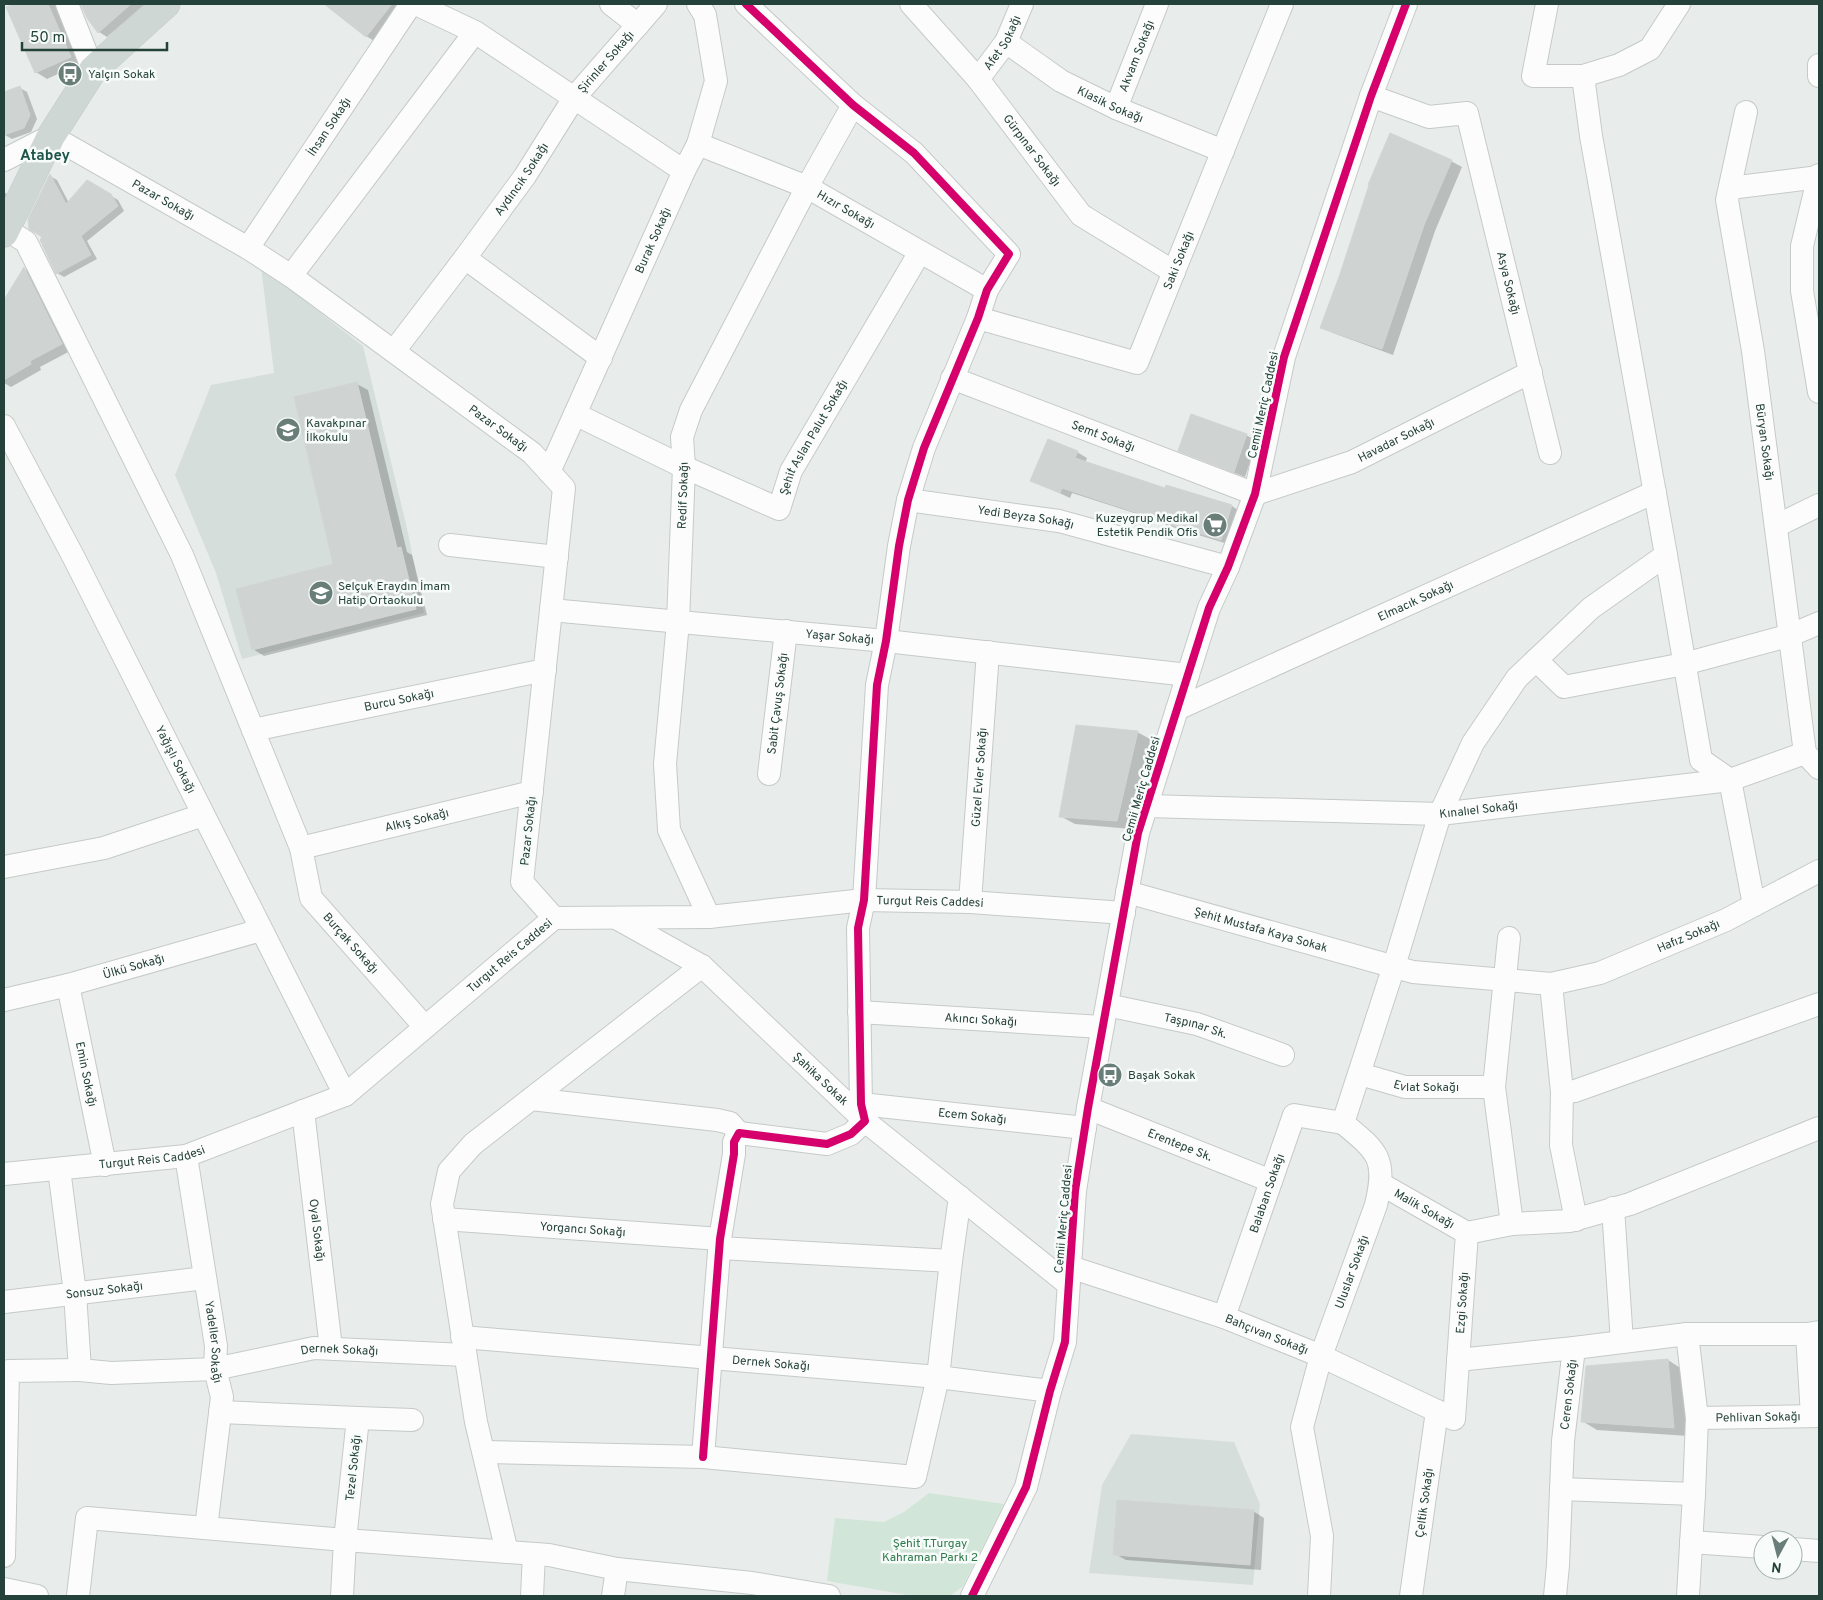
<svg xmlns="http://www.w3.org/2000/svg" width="1823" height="1600" font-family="Overpass,sans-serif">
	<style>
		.built { fill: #d6dedb }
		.green { fill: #d1e6d8 }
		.shadow { fill: #0003 }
		.building { fill: #cfd4d2; stroke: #d1d6d4 }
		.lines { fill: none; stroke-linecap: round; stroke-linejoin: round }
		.minor-casing { stroke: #c5cac8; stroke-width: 24 }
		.major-casing { stroke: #c3ccc9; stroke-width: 29 }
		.minor { stroke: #fcfcfc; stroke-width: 22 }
		.major { stroke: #cfd7d5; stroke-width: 28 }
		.cycleway-casing { stroke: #f7fbf9; stroke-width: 11 }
		.cycleway { stroke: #d6006c; stroke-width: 8 }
		.labels { text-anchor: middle; stroke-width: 5; stroke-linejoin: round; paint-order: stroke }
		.street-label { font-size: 12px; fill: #24423a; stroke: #f7fbf9 }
		.poi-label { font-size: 12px; fill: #24423a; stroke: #f7fbf9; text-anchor: start }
		.park-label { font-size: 12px; fill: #2d7a4b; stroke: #f7fbf9 }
		.quarter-label { font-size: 15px; font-weight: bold; fill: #1f5548; stroke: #f7fbf9 }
	</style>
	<rect width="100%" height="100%" fill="#e8edeb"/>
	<!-- built -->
	<path class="built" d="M261,267L363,346L407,528L424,613L242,659L216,573L175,475L211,385L274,373Z
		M1131,1434L1234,1442L1260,1504L1253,1585L1089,1573L1102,1485Z"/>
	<!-- green -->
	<path class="green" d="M929,1493L1004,1504L963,1586L950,1596H913L827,1581L835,1518L884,1522L904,1512Z"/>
	<!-- shadow -->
	<path class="shadow" d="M17,4H55L82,63L47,79L36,72L8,8Z
		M82,4H145L107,37L99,32L88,18Z
		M326,4H394L401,10L376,42L366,36Z
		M20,88L27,92L37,119L31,132L12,139L5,135L4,132V94Z
		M1451,161L1462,167L1435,231L1393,355L1333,333L1322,327Z
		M50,176L57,180L69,203L88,182L118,200L124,211L87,241L97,259L64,277L57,273L44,236Z
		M4,192L7,194L4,206Z
		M24,269L34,274L72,350L40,367L41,370L11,387L4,383V303Z
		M357,384L368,390L407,552L412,555L427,615L264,656L253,649L335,565Z
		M1246,435L1257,441L1245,477L1191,456L1180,450Z
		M1077,452L1087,458L1085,463L1166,489L1232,506L1241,512L1231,545L1166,525L1159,521L1072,493L1070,498L1032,480Z
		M1137,732L1152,740L1131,829L1075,824L1060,816Z
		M1668,1360L1682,1369L1689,1436L1597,1430L1582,1421Z
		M1253,1511L1264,1518L1261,1570L1126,1560L1115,1554Z"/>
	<!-- building -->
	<path class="building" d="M14,4H48L71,57L35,73L6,7Z
		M81,4H131L98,33L87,18Z
		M324,4H392L366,37Z
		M20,86L30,115L24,128L4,135V92Z
		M1390,133L1452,160L1424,225L1382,349L1320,328L1340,274L1369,185H1368Z
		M50,174L66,204L87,180L111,194L118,206L81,236L91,255L56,274L40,240L42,237L29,229L28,219Z
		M24,267L62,344L30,361L31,364L4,380V300Z
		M357,382L397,548L401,547L416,609L252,650L236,589L333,564L294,397Z
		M1191,414L1247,434L1234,472L1178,451Z
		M1048,439L1078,451L1075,458L1165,488L1166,485L1232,505L1221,540L1155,520L1156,519L1062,488L1060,493L1030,481Z
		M1076,725L1138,731L1117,821L1059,817Z
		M1668,1359L1674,1428L1581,1422L1586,1366Z
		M1117,1500L1254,1510L1250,1565L1113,1555Z"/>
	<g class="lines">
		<defs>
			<g id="minor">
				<path d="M67,4L93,70"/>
				<path d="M416,4L475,32L684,171"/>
				<path d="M611,4L638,25"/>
				<path id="s1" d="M911,4L978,79L1081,215L1174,272"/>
				<path d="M1547,4L1533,76H1583L1619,65L1650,49L1679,4"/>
				<path id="s2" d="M1006,42L1061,81L1116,108L1223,151"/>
				<path d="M1819,65V76"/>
				<path d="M1583,76L1591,136L1666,555L1701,760L1730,780L1754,905"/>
				<path id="s3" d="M978,79L1006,42L1022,4"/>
				<path id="s4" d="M1371,96L1429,117L1467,113L1550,453"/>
				<path id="s5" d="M1116,108L1157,4"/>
				<path id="s6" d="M1746,112L1727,200L1753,351L1805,753L1819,768"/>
				<path id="s7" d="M698,144L807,187L987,290"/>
				<path id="s8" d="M4,160L51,136L248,248L291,276L532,453L564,488L522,882L554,918"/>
				<path d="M1819,175L1802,246V291L1819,392"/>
				<path d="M1730,188L1819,177"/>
				<path id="s9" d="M6,229L26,242L182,555L301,848L311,898L425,1027"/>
				<path id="s10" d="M248,248L411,4"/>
				<path d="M465,258L601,358"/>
				<path d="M291,276L475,32"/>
				<path id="s11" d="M978,318L1137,363L1282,4"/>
				<path id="s12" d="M394,351L465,258L525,176L574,98L656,4"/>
				<path id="s13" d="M952,378L1255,494L1352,462L1531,372"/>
				<path id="s14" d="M575,414L684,467L779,509L791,471L920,252"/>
				<path id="s15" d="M4,426L74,558L345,1095"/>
				<path id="s16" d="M549,472L684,171L698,144L716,81L705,15L698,4"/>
				<path id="s17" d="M908,500L1059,521L1228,567"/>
				<path d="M1776,526L1819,505"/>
				<path d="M450,545L557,557"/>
				<path id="s18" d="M551,610L886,641L1188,675"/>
				<path d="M1536,660L1564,687L1684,664L1791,635L1819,623"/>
				<path id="s19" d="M1177,709L1655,492"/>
				<path id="s20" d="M253,730L545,670"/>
				<path id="s21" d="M769,774L786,631"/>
				<path id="s22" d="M1147,806L1440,814L1730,780L1805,753"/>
				<path id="s23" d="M301,848L532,792"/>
				<path d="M4,867L104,848L203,815"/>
				<path id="s24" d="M1127,892L1413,972L1551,984L1562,1092L1575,1091L1819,1004"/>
				<path id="s25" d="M970,902L988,652"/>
				<path id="s26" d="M709,917L669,830L665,764L678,622L684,467L682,437L691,410L807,187L853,105"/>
				<path id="s27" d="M618,919L702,966L865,1121L1068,1284"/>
				<path d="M1509,938L1494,1087L1512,1224L1570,1221L1630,1204L1819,1128"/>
				<path id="s28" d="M1551,984L1600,973L1726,920L1819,871"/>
				<path id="s29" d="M68,985L105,1165"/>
				<path id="s30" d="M4,1000L68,985L261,930"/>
				<path id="s31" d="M1107,1005L1197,1024L1283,1055"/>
				<path id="s32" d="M859,1012L1102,1027"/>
				<path id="s33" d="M1360,1074L1405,1087H1494"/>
				<path d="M1562,1092L1561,1145L1576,1220"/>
				<path d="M531,1099L717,1120L730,1123L739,1133"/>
				<path id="s34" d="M861,1104L1085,1128"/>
				<path id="s35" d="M1088,1108L1271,1181"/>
				<path id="s36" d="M303,1111L331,1348"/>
				<path id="s37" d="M186,1156L216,1346L215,1369L222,1397L206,1528"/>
				<path id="s38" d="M59,1169L75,1293L80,1370L111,1373L215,1369L314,1348L465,1355"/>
				<path id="s39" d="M4,1174L186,1156L345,1095L554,918L709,917L864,900L970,902L1124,913"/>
				<path id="s40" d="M1381,1184L1467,1233"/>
				<path d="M1613,1208L1622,1342"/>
				<path id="s41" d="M444,1219L720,1239"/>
				<path d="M720,1248L951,1261"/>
				<path id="s42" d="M1070,1267L1224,1317L1321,1356L1454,1419L1467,1233L1512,1224"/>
				<path id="s43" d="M4,1302L205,1278"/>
				<path id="s44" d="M1224,1317L1294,1115L1343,1123"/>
				<path d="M1807,1334L1812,1416"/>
				<path id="s45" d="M462,1337L938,1377L1050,1391"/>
				<path d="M1458,1360L1574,1348"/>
				<path d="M220,1412L358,1418L345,1540L342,1596"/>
				<path d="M358,1418L412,1420"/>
				<path id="s46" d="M1697,1418L1819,1416"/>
				<path d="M484,1452L703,1457L915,1477L938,1377L951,1261L960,1197"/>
				<path d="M703,1457L720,1239L734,1154V1142L739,1133L827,1144L851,1134L865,1121L861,1104L858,928L864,900L877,685L886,641L899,546L908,500L924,448L978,318L987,290L1009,254L914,153L853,105L746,4"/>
				<path d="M1561,1489L1694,1494L1697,1418L1687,1334"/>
				<path d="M1691,1542L1763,1547"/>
				<path d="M1793,1549L1819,1551"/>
				<path d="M507,1552L476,1422L442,1204L449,1171L473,1144L702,966"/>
				<path d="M4,1556L8,1371L80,1370"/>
				<path d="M4,1589L37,1596"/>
				<path d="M78,1596L87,1518L345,1540L549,1555L617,1569L752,1583L829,1596"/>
				<path d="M532,1596L534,1554"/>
				<path d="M613,1596L617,1569"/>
				<path d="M972,1596L1026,1487L1050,1391L1065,1342L1075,1191L1088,1108L1138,833L1209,608L1228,567L1255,494L1284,357L1371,96L1406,4"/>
				<path id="s47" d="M1319,1596L1322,1536L1302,1427L1321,1356L1376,1205C1387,1158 1378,1152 1343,1123L1394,966L1440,814L1473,743L1517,678L1591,608L1666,555"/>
				<path id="s48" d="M1411,1596L1437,1411"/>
				<path id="s49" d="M1555,1596L1558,1565L1563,1441L1574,1348L1687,1334H1807L1819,1332"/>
				<path d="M1688,1596L1694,1494"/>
			</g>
			<path id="major" d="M4,233L51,136L93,70L166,4"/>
		</defs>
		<!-- minor casing -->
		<use href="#minor" class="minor-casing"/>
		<!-- major casing -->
		<use href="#major" class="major-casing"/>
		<!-- minor -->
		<use href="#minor" class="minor"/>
		<!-- major -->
		<use href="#major" class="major"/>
		<defs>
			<path id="cycleway" d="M703,1457L720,1239L734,1154V1142L739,1133L827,1144L851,1134L865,1121L861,1104L858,928L864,900L877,685L886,641L899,546L908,500L924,448L978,318L987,290L1009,254L914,153L853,105L746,4
				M972,1596L1026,1487L1050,1391L1065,1342L1075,1191L1088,1108L1138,833L1209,608L1228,567L1255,494L1284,357L1371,96L1406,4"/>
		</defs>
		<!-- cycleway casing -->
		<use href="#cycleway" class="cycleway-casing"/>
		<!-- cycleway -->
		<use href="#cycleway" class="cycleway"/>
	</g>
	<!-- icons -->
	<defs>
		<symbol id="bus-disc" viewBox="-11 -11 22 22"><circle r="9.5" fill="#697e78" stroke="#f7fbf9"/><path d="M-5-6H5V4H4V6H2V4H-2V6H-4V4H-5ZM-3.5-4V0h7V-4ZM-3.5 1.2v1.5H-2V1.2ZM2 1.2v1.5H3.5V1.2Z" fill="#fff"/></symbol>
		<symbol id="school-disc" viewBox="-11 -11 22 22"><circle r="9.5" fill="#697e78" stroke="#f7fbf9"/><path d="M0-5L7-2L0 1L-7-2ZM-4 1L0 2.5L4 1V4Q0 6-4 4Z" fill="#fff"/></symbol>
		<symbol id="supermarket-disc" viewBox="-11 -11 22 22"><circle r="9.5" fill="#697e78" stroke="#f7fbf9"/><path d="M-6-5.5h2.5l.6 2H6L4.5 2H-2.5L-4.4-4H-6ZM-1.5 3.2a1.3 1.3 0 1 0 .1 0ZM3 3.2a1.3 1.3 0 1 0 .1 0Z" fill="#fff"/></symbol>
	</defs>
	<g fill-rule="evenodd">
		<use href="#bus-disc" x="56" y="60" width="28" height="28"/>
		<use href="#school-disc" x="274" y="416" width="28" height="28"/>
		<use href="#supermarket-disc" x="1201" y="511" width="28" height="28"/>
		<use href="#school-disc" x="307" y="579" width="28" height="28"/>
		<use href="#bus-disc" x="1096" y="1061" width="28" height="28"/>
	</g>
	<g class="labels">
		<!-- street labels -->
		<g class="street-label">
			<text dy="4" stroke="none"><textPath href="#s3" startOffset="44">Afet Sokağı</textPath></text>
			<text dy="4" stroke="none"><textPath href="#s5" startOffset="56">Akvam Sokağı</textPath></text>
			<text dy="4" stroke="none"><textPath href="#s12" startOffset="359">Şirinler Sokağı</textPath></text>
			<text dy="4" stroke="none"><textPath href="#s2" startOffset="122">Klasik Sokağı</textPath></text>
			<text dy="4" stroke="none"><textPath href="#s10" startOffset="146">İhsan Sokağı</textPath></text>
			<text dy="4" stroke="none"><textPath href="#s1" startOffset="190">Gürpınar Sokağı</textPath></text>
			<text dy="4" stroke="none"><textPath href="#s12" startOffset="214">Aydıncık Sokağı</textPath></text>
			<text dy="4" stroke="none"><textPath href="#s8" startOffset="182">Pazar Sokağı</textPath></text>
			<text dy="4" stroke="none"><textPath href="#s7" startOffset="162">Hızır Sokağı</textPath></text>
			<text dy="4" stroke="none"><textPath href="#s16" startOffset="254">Burak Sokağı</textPath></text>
			<text dy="4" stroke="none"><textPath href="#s11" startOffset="276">Saki Sokağı</textPath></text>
			<text dy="4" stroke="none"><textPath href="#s4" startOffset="275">Asya Sokağı</textPath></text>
			<text transform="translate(1263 405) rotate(-78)" y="4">Cemii Meriç Caddesi</text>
			<text dy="4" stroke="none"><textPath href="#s8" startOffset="588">Pazar Sokağı</textPath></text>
			<text dy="4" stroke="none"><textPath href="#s13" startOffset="162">Semt Sokağı</textPath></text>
			<text dy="4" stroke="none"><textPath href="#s14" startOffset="305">Şehit Aslan Palut Sokağı</textPath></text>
			<text dy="4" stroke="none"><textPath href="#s13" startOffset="476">Havadar Sokağı</textPath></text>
			<text dy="4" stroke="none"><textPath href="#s6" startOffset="335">Büryan Sokağı</textPath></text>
			<text dy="4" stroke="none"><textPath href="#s26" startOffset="431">Redif Sokağı</textPath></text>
			<text dy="4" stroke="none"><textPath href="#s17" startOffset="119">Yedi Beyza Sokağı</textPath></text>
			<text dy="4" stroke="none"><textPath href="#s19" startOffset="262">Elmacık Sokağı</textPath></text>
			<text dy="4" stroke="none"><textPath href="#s18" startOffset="290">Yaşar Sokağı</textPath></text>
			<text dy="4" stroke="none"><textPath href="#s20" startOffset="149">Burcu Sokağı</textPath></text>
			<text dy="4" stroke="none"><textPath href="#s21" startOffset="71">Sabit Çavuş Sokağı</textPath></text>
			<text dy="4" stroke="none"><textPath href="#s15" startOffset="375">Yağışlı Sokağı</textPath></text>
			<text dy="4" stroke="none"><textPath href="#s25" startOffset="125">Güzel Evler Sokağı</textPath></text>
			<text transform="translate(1141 789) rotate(-74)" y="4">Cemii Meriç Caddesi</text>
			<text dy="4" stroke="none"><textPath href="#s22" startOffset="332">Kınalıel Sokağı</textPath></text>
			<text dy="4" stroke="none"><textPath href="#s23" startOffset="119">Alkış Sokağı</textPath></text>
			<text transform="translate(528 831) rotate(-84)" y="4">Pazar Sokağı</text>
			<text dy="4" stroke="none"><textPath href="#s39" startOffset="1004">Turgut Reis Caddesi</textPath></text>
			<text dy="4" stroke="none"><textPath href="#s24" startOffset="139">Şehit Mustafa Kaya Sokak</textPath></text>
			<text dy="4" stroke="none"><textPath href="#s28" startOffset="146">Hafız Sokağı</textPath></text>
			<text dy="4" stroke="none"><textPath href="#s9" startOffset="801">Burçak Sokağı</textPath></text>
			<text dy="4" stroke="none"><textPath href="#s39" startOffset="569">Turgut Reis Caddesi</textPath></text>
			<text dy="4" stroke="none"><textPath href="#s30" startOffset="134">Ülkü Sokağı</textPath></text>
			<text dy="4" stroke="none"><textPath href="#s32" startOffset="122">Akıncı Sokağı</textPath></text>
			<text dy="4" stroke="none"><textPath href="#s31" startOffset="91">Taşpınar Sk.</textPath></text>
			<text dy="4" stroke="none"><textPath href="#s29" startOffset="91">Emin Sokağı</textPath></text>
			<text dy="4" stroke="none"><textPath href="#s27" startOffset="260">Şahika Sokak</textPath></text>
			<text dy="4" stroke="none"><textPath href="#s33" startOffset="68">Evlat Sokağı</textPath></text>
			<text dy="4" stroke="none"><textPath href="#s34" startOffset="112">Ecem Sokağı</textPath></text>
			<text dy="4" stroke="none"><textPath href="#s35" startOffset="99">Erentepe Sk.</textPath></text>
			<text dy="4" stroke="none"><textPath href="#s39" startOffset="149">Turgut Reis Caddesi</textPath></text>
			<text dy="4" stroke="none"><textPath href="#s44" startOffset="131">Balaban Sokağı</textPath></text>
			<text dy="4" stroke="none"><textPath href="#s40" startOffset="50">Malik Sokağı</textPath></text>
			<text transform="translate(1063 1219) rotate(-85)" y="4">Cemii Meriç Caddesi</text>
			<text dy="4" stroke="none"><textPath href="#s41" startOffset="139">Yorgancı Sokağı</textPath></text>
			<text dy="4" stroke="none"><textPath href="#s36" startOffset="120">Oyal Sokağı</textPath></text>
			<text dy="4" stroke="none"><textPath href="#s47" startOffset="334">Uluslar Sokağı</textPath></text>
			<text dy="4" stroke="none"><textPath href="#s43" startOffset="101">Sonsuz Sokağı</textPath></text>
			<text dy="4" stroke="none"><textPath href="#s42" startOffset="530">Ezgi Sokağı</textPath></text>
			<text dy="4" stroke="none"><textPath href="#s42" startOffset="208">Bahçıvan Sokağı</textPath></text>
			<text dy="4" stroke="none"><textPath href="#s37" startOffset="188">Yadeller Sokağı</textPath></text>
			<text dy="4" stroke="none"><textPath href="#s38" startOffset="464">Dernek Sokağı</textPath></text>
			<text dy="4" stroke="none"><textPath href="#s45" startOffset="310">Dernek Sokağı</textPath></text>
			<text dy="4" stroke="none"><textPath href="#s49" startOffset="202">Ceren Sokağı</textPath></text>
			<text dy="4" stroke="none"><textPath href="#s46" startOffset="61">Pehlivan Sokağı</textPath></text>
			<text transform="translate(353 1468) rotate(-84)" y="4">Tezel Sokağı</text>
			<text dy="4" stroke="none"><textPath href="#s48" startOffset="94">Çeltik Sokağı</textPath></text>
		</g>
		<!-- poi labels -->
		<g class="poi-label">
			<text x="88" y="78">Yalçın Sokak</text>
			<text x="306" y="427">Kavakpınar<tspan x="306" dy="14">İlkokulu</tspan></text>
			<text x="1198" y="522" text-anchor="end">Kuzeygrup Medikal<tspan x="1198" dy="14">Estetik Pendik Ofis</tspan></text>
			<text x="338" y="590">Selçuk Eraydın İmam<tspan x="338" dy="14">Hatip Ortaokulu</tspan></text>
			<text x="1128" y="1079">Başak Sokak</text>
		</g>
		<!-- park labels -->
		<g class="park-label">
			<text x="930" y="1547">Şehit T.Turgay<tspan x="930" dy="14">Kahraman Parkı 2</tspan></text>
		</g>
		<!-- quarter labels -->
		<g class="quarter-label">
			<text x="45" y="160">Atabey</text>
		</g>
	</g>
	<!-- border -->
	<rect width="1823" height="1600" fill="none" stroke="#24423a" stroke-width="10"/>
	<!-- north arrow -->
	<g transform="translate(1778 1555) rotate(187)"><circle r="24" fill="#f7fbf9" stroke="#a3b1ad"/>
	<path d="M0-4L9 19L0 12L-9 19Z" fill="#697e78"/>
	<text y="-8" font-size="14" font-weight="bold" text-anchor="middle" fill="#24423a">N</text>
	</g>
	<!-- scale -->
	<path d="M22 42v8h145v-8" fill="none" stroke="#24423a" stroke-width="2.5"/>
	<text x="30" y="42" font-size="15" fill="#24423a" stroke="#f7fbf9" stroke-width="4" paint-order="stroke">50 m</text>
</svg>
